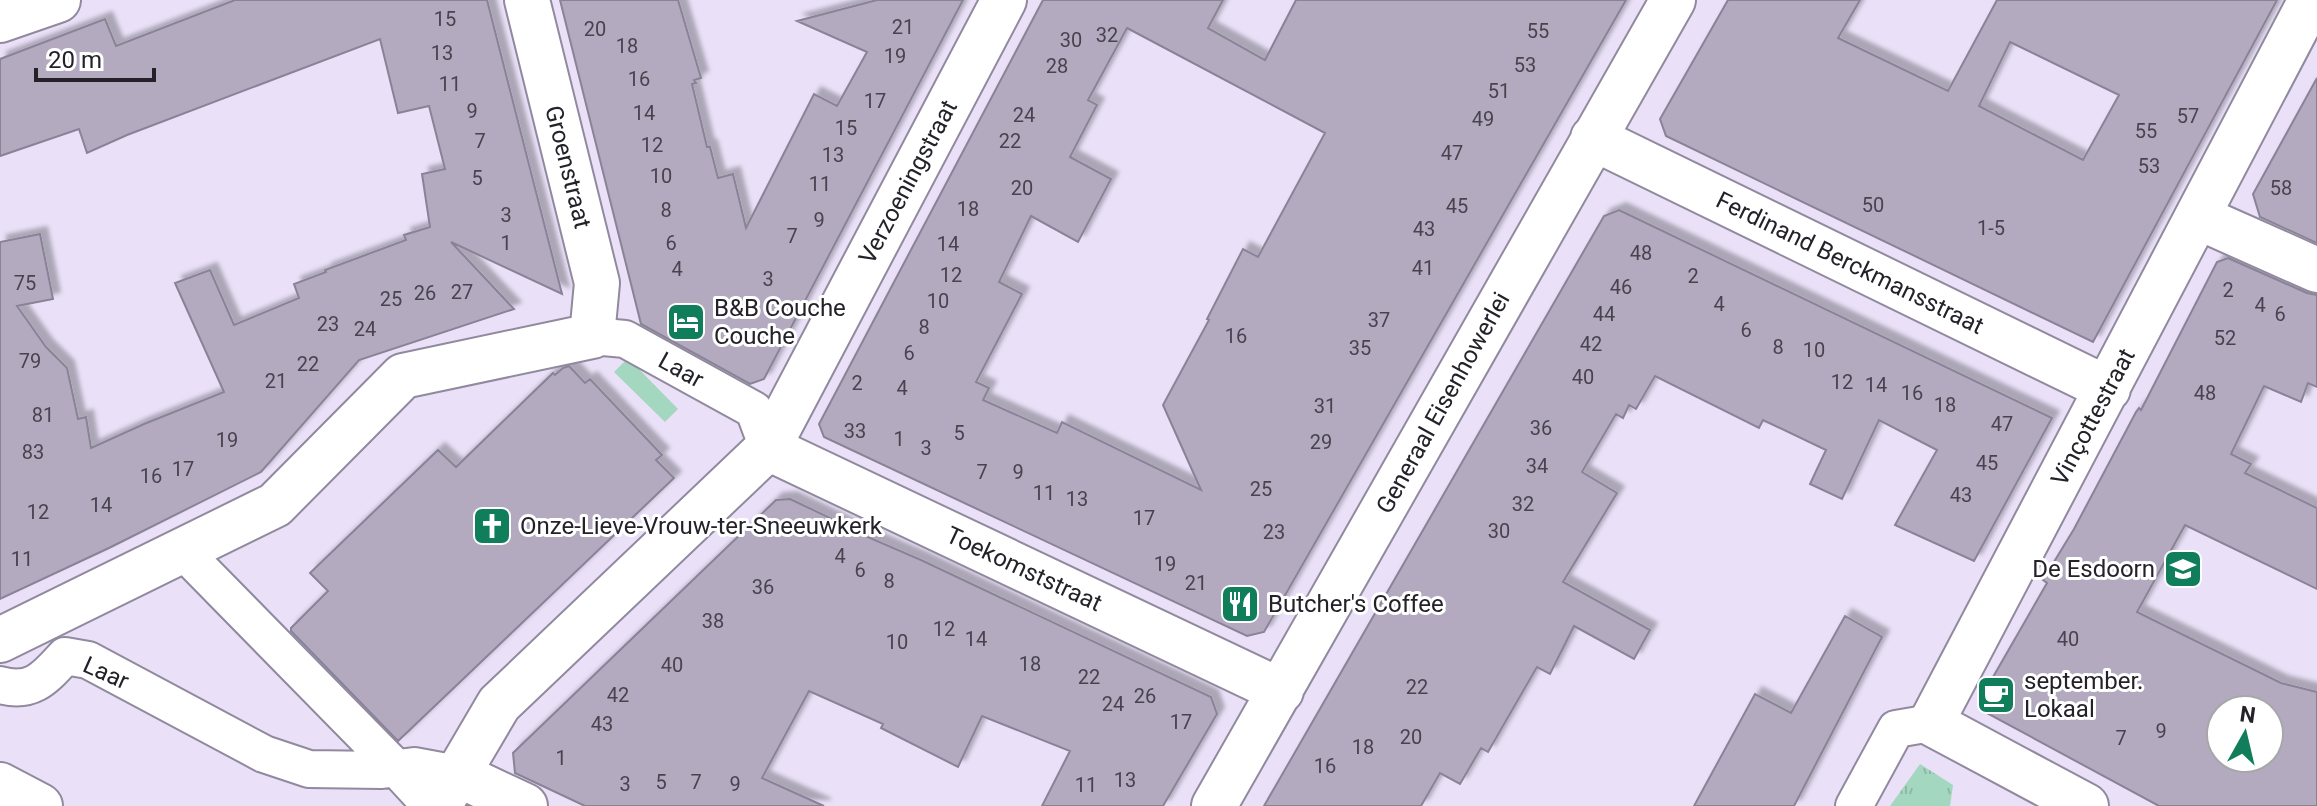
<svg xmlns="http://www.w3.org/2000/svg" width="2317" height="806" font-family="Roboto,sans-serif">
	<style>
		.grass { fill: url(#grass-tufts) }
		.pitch { fill: #a3d7bf }
		.building { fill: #b3aac0; stroke: #8a8297; stroke-width: 2; fill-rule: evenodd; filter: url(#shadow) }
		.lines { fill: none; stroke-linecap: round; stroke-linejoin: round }
		.pedestrian-casing { stroke: #91899e; stroke-width: 40 }
		.minor-casing { stroke: #91899e; stroke-width: 48 }
		.pedestrian { stroke: #fff; stroke-width: 36 }
		.minor { stroke: #fff; stroke-width: 44 }
		.labels { text-anchor: middle; stroke-width: 6; stroke-linejoin: round; paint-order: stroke }
		.number-label { font-size: 20px; fill: #48434f }
		.street-label { font-size: 24px; fill: #242129; stroke: #fff }
		.poi-label { font-size: 24px; fill: #242129; stroke: #fff; text-anchor: start }
	</style>
	<defs>
		<pattern id="grass-tufts" width="24" height="20" patternUnits="userSpaceOnUse" patternTransform="scale(2)"><rect width="24" height="20" fill="#a3d7bf"/><path d="M3 7l-1-3M5 7V3M7 7l1-3M15 17l-1-3M17 17v-4M19 17l1-3" fill="none" stroke="#8cb8a4"/></pattern>
		<filter id="shadow"><feDropShadow dx="7" dy="-7" stdDeviation="2" flood-color="#0004"/></filter>
	</defs>
	<rect width="100%" height="100%" fill="#eae1f8"/>
	<!-- grass -->
	<path class="grass" d="M1920,764L1953,785L1950,806H1890Z"/>
	<!-- pitch -->
	<path class="pitch" d="M628,358L678,409L665,422L614,372Z"/>
	<!-- building -->
	<path class="building" d="M235,0H487L562,294L451,242L514,309L359,360L261,472L109,548L0,599V242L40,234L53,299L17,306L46,347L67,368L78,419L86,417L91,448L144,424L224,392L175,283L210,270L234,325L299,298L294,284L326,272L325,270L406,240L404,235L430,227L422,174L445,169L429,106L398,113L380,39L127,135L87,153L79,129L0,156V59L105,19L116,46Z
		M560,0H678L701,78L694,80L696,83L692,84L707,147H710L718,178L733,174L746,228L814,94L837,106L867,52L797,21L877,0H963L764,379L750,384L641,324Z
		M1043,0H1223L1208,28L1265,60L1296,0H1626L1264,632L1247,636L824,437L819,424ZM1127,28L1325,133L1258,257L1243,249L1207,319L1209,320L1163,405L1201,490L1062,422L1057,433L983,400L989,388L976,382L1022,294L999,282L1031,216L1078,242L1111,179L1070,157L1097,105L1088,100Z
		M1728,0H1860L1838,38L1948,91L1997,0H2277L2093,342L1666,136L1660,119ZM2010,42L2119,95L2083,160L1979,106Z
		M2317,78V243L2260,217L2253,194Z
		M1619,210L2052,418L1974,561L1895,525L1937,450L1879,420L1842,499L1810,484L1826,450L1763,420L1759,428L1655,376L1636,409L1629,405L1623,418L1616,414L1582,472L1617,493L1563,582L1650,630L1634,659L1574,626L1550,674L1537,667L1488,752L1481,748L1460,784L1440,773L1421,806H1264L1604,216Z
		M2228,258L2307,293L2317,295V387L2308,383L2301,402L2264,386L2231,454L2251,464L2245,473L2317,508V589L2185,525L2137,612L2281,683L2317,692V806H2159L1985,712L1981,698L2047,583L2043,580L2074,529L2136,412L2139,408L2141,410L2217,262ZM2221,710H2269V758H2221Z
		M569,366L585,383L590,379L662,455L656,460L674,478L398,741L291,631V628L328,591L310,573L438,450L456,467L553,373L555,375L563,368Z
		M790,499L864,534L863,535L921,560L1211,697L1217,714L1163,806H1042L1070,751L982,716L958,767L881,728L883,724L809,691L762,778L824,806H585L515,773L513,753L776,500Z
		M1845,616L1882,637L1794,806H1694L1755,694L1791,713Z"/>
	<g class="lines">
		<defs>
			<path id="pedestrian" d="M592,336L625,339L754,410L768,448
				M182,550L397,769L431,806
				M0,685C32,694 45,678 65,656L88,660L264,754L309,769L382,770L414,766L457,774
				M1854,806L1896,729L1931,723"/>
			<path id="minor" d="M0,20L58,0
				M1593,138L2108,389
				M2198,217L2317,270
				M768,448L1281,691
				M0,640L275,505L403,376L592,336L597,283L527,0
				M457,774L525,806
				M0,785L40,806
				M439,806L499,704L768,448L1004,0
				M1214,806L1673,0
				M2086,806L1931,723L2311,0"/>
		</defs>
		<!-- pedestrian casing -->
		<use href="#pedestrian" class="pedestrian-casing"/>
		<!-- minor casing -->
		<use href="#minor" class="minor-casing"/>
		<!-- pedestrian -->
		<use href="#pedestrian" class="pedestrian"/>
		<!-- minor -->
		<use href="#minor" class="minor"/>
	</g>
	<!-- icons -->
	<defs>
		<symbol id="hotel-square" viewBox="-11 -11 22 22"><rect x="-9" y="-9" width="18" height="18" rx="4" fill="#107e5b" stroke="#fff"/><path d="M-6-4.5h1.5V1H6V5H4.5V3h-9V5H-6ZM-4 0a1.8 1.8 0 1 1 3.6 0ZM.5 0V-2.5h3Q6-2.5 6 0Z" fill="#fff"/></symbol>
		<symbol id="church-square" viewBox="-11 -11 22 22"><rect x="-9" y="-9" width="18" height="18" rx="4" fill="#107e5b" stroke="#fff"/><path d="M-1.2-6h2.4v3.5h3.3v2.4h-3.3V6h-2.4V-.1h-3.3v-2.4h3.3Z" fill="#fff"/></symbol>
		<symbol id="school-square" viewBox="-11 -11 22 22"><rect x="-9" y="-9" width="18" height="18" rx="4" fill="#107e5b" stroke="#fff"/><path d="M0-5L7-2L0 1L-7-2ZM-4 1L0 2.5L4 1V4Q0 6-4 4Z" fill="#fff"/></symbol>
		<symbol id="restaurant-square" viewBox="-11 -11 22 22"><rect x="-9" y="-9" width="18" height="18" rx="4" fill="#107e5b" stroke="#fff"/><path d="M-5-6h1v4h1v-4h1v4h1v-4h1v5L-1.5 .5V6h-2V.5L-5-1ZM5-6V6H3V1.5H1.5Q1.5-4 5-6Z" fill="#fff"/></symbol>
		<symbol id="cafe-square" viewBox="-11 -11 22 22"><rect x="-9" y="-9" width="18" height="18" rx="4" fill="#107e5b" stroke="#fff"/><path d="M-5.5-4.5H6V0H3Q3 3.5 0 3.5H-2.5Q-5.5 3.5-5.5 0ZM3-3.2v2h1.7v-2ZM-6 4.5H4V6H-6Z" fill="#fff"/></symbol>
	</defs>
	<g fill-rule="evenodd">
		<use href="#hotel-square" x="664" y="300" width="44" height="44"/>
		<use href="#church-square" x="470" y="504" width="44" height="44"/>
		<use href="#school-square" x="2161" y="547" width="44" height="44"/>
		<use href="#restaurant-square" x="1218" y="582" width="44" height="44"/>
		<use href="#cafe-square" x="1974" y="673" width="44" height="44"/>
	</g>
	<g class="labels">
		<!-- number labels -->
		<g class="number-label">
			<text x="445" y="26">15</text>
			<text x="903" y="34">21</text>
			<text x="595" y="36">20</text>
			<text x="1538" y="38">55</text>
			<text x="1107" y="42">32</text>
			<text x="1071" y="47">30</text>
			<text x="627" y="53">18</text>
			<text x="442" y="60">13</text>
			<text x="895" y="63">19</text>
			<text x="1525" y="72">53</text>
			<text x="1057" y="73">28</text>
			<text x="639" y="86">16</text>
			<text x="450" y="91">11</text>
			<text x="1499" y="98">51</text>
			<text x="875" y="108">17</text>
			<text x="472" y="118">9</text>
			<text x="644" y="120">14</text>
			<text x="1024" y="122">24</text>
			<text x="2188" y="123">57</text>
			<text x="1483" y="126">49</text>
			<text x="846" y="135">15</text>
			<text x="2146" y="138">55</text>
			<text x="480" y="148">7</text>
			<text x="1010" y="148">22</text>
			<text x="652" y="152">12</text>
			<text x="1452" y="160">47</text>
			<text x="833" y="162">13</text>
			<text x="2149" y="173">53</text>
			<text x="661" y="183">10</text>
			<text x="477" y="185">5</text>
			<text x="820" y="191">11</text>
			<text x="1022" y="195">20</text>
			<text x="2281" y="195">58</text>
			<text x="1873" y="212">50</text>
			<text x="1457" y="213">45</text>
			<text x="968" y="216">18</text>
			<text x="666" y="217">8</text>
			<text x="506" y="222">3</text>
			<text x="819" y="227">9</text>
			<text x="1991" y="235">1-5</text>
			<text x="1424" y="236">43</text>
			<text x="792" y="243">7</text>
			<text x="506" y="250">1</text>
			<text x="671" y="250">6</text>
			<text x="948" y="251">14</text>
			<text x="1641" y="260">48</text>
			<text x="1423" y="275">41</text>
			<text x="677" y="276">4</text>
			<text x="951" y="282">12</text>
			<text x="1693" y="283">2</text>
			<text x="768" y="286">3</text>
			<text x="25" y="290">75</text>
			<text x="1621" y="294">46</text>
			<text x="2228" y="297">2</text>
			<text x="462" y="299">27</text>
			<text x="425" y="300">26</text>
			<text x="391" y="306">25</text>
			<text x="938" y="308">10</text>
			<text x="1719" y="311">4</text>
			<text x="2260" y="312">4</text>
			<text x="1604" y="321">44</text>
			<text x="2280" y="321">6</text>
			<text x="1379" y="327">37</text>
			<text x="328" y="331">23</text>
			<text x="924" y="334">8</text>
			<text x="365" y="336">24</text>
			<text x="1746" y="337">6</text>
			<text x="1236" y="343">16</text>
			<text x="2225" y="345">52</text>
			<text x="1591" y="351">42</text>
			<text x="1778" y="354">8</text>
			<text x="1360" y="355">35</text>
			<text x="1814" y="357">10</text>
			<text x="909" y="360">6</text>
			<text x="30" y="368">79</text>
			<text x="308" y="371">22</text>
			<text x="1583" y="384">40</text>
			<text x="276" y="388">21</text>
			<text x="1842" y="389">12</text>
			<text x="857" y="390">2</text>
			<text x="1876" y="392">14</text>
			<text x="902" y="395">4</text>
			<text x="1912" y="400">16</text>
			<text x="2205" y="400">48</text>
			<text x="1945" y="412">18</text>
			<text x="1325" y="413">31</text>
			<text x="43" y="422">81</text>
			<text x="2002" y="431">47</text>
			<text x="1541" y="435">36</text>
			<text x="855" y="438">33</text>
			<text x="959" y="440">5</text>
			<text x="899" y="446">1</text>
			<text x="227" y="447">19</text>
			<text x="1321" y="449">29</text>
			<text x="926" y="455">3</text>
			<text x="33" y="459">83</text>
			<text x="1987" y="470">45</text>
			<text x="1537" y="473">34</text>
			<text x="183" y="476">17</text>
			<text x="982" y="479">7</text>
			<text x="1018" y="479">9</text>
			<text x="151" y="483">16</text>
			<text x="1261" y="496">25</text>
			<text x="1044" y="500">11</text>
			<text x="1961" y="502">43</text>
			<text x="1077" y="506">13</text>
			<text x="1523" y="511">32</text>
			<text x="101" y="512">14</text>
			<text x="38" y="519">12</text>
			<text x="1144" y="525">17</text>
			<text x="1499" y="538">30</text>
			<text x="1274" y="539">23</text>
			<text x="840" y="563">4</text>
			<text x="22" y="566">11</text>
			<text x="1165" y="571">19</text>
			<text x="860" y="577">6</text>
			<text x="889" y="588">8</text>
			<text x="1196" y="590">21</text>
			<text x="763" y="594">36</text>
			<text x="713" y="628">38</text>
			<text x="944" y="636">12</text>
			<text x="976" y="646">14</text>
			<text x="2068" y="646">40</text>
			<text x="897" y="649">10</text>
			<text x="1030" y="671">18</text>
			<text x="672" y="672">40</text>
			<text x="1089" y="684">22</text>
			<text x="1417" y="694">22</text>
			<text x="618" y="702">42</text>
			<text x="1145" y="703">26</text>
			<text x="1113" y="711">24</text>
			<text x="1181" y="729">17</text>
			<text x="602" y="731">43</text>
			<text x="2161" y="738">9</text>
			<text x="1411" y="744">20</text>
			<text x="2121" y="745">7</text>
			<text x="1363" y="754">18</text>
			<text x="561" y="765">1</text>
			<text x="1325" y="773">16</text>
			<text x="1125" y="787">13</text>
			<text x="661" y="789">5</text>
			<text x="696" y="789">7</text>
			<text x="625" y="791">3</text>
			<text x="735" y="791">9</text>
			<text x="1086" y="792">11</text>
		</g>
		<!-- street labels -->
		<g class="street-label">
			<text transform="translate(568 167) rotate(76)" y="8">Groenstraat</text>
			<text transform="translate(908 182) rotate(-62)" y="8">Verzoeningstraat</text>
			<text transform="translate(1850 263) rotate(26)" y="8">Ferdinand Berckmansstraat</text>
			<text transform="translate(681 370) rotate(29)" y="8">Laar</text>
			<text transform="translate(1443 403) rotate(-61)" y="8">Generaal Eisenhowerlei</text>
			<text transform="translate(2093 417) rotate(-62)" y="8">Vinçottestraat</text>
			<text transform="translate(1024 569) rotate(25)" y="8">Toekomststraat</text>
			<text transform="translate(106 673) rotate(24)" y="8">Laar</text>
		</g>
		<!-- poi labels -->
		<g class="poi-label">
			<text x="714" y="316">B&amp;B Couche<tspan x="714" dy="28">Couche</tspan></text>
			<text x="520" y="534">Onze-Lieve-Vrouw-ter-Sneeuwkerk</text>
			<text x="2155" y="577" text-anchor="end">De Esdoorn</text>
			<text x="1268" y="612">Butcher's Coffee</text>
			<text x="2024" y="689">september.<tspan x="2024" dy="28">Lokaal</tspan></text>
		</g>
	</g>
	<!-- north arrow -->
	<g transform="translate(2245 734) rotate(8)"><circle r="38" fill="#ffffff" stroke="#a7a6a9" stroke-width="2"/>
	<path d="M0-6L14 30L0 20L-14 30Z" fill="#107e5b"/>
	<text y="-12" font-size="22" font-weight="bold" text-anchor="middle" fill="#242129">N</text>
	</g>
	<!-- scale -->
	<path d="M36 68v12h118v-12" fill="none" stroke="#242129" stroke-width="4"/>
	<text x="48" y="68" font-size="24" fill="#242129" stroke="#ffffff" stroke-width="6" paint-order="stroke">20 m</text>
</svg>
